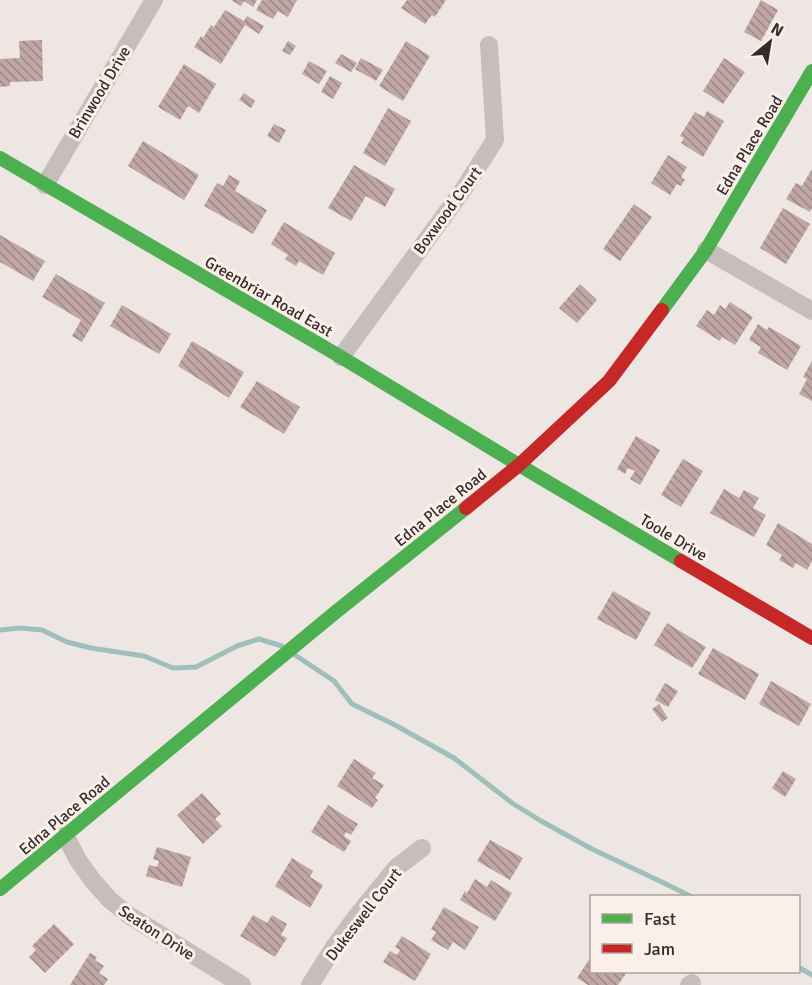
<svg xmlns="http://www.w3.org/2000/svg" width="812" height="985" font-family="Signika,sans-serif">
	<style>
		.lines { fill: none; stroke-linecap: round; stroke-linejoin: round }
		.stream { stroke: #9ec0ba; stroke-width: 5 }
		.building { fill: url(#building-back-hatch) }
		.street { stroke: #c6beba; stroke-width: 18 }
		.fast { stroke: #4caf50; stroke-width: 14 }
		.jam { stroke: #c62828; stroke-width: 14 }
		.labels { text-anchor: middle; stroke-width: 6; stroke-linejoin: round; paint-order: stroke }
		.street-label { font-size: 16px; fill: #372b29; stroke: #faf0e9 }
	</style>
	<defs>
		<pattern id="building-back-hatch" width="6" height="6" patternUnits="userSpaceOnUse" patternTransform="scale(1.5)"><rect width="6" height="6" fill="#c1a7a3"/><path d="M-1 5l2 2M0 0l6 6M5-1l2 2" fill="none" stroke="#9e8885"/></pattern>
	</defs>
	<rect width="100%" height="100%" fill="#ede6e2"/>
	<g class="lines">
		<!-- stream -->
		<path class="stream" d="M0,630L20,628L42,630L67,642L91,648L144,656L173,668L196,667L237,646L259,639L282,646
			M295,655L334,681L352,704L395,725L454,758L512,803L541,821L592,849L666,884L690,896
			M798,967L812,975"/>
	</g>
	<!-- building -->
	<path class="building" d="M231,0H257L253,7L244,1L241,6Z
		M262,0H297L288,17L278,11L273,19L256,10Z
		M407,0H446L435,17L432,15L425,24L401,8Z
		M761,0L778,10L761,41L744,32Z
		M225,10L244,21L247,16L264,26L259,34L245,25L221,64L194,47L201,36L203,38L211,25L214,27Z
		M42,40L43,81L10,82V86L0,87V59L20,58L19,41Z
		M288,41L296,46L290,55L282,51Z
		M406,41L430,56L403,101L379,86Z
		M341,54L357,63L351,72L335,63Z
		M361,58L383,70L376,81L355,69Z
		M724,58L745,72L723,104L703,91Z
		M309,61L327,71L319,84L302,74Z
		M184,64L216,84L199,113L188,106L180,120L158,107Z
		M330,76L342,83L333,99L321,92Z
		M244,93L255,101L251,108L239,100Z
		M388,108L411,121L385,166L363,153Z
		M707,111L724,121L703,157L681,143L684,138L680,136L695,112L704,117Z
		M274,124L286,130L279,143L267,136Z
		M143,141L199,175L184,200L128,166Z
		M668,155L687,167L681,177L685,180L681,186L677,184L670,195L651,183Z
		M354,165L395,189L385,207L366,196L351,221L328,208Z
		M812,169V208L810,212L786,199L796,183L802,186Z
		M229,175L240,181L235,191L267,210L253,234L204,206L217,183L223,186Z
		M634,204L652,217L620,261L603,249Z
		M783,208L810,224L786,264L760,248Z
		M284,222L335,253L323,275L299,261L296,266L285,259L288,255L271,244Z
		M0,235L45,261L33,281L0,262Z
		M56,274L105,303L82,342L72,336L81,320L42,297Z
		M580,284L597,300L577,323L559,308Z
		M730,302L753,317L735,345L722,337L720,341L696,326L707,310L714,315L720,305L725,309Z
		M122,305L171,334L159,354L110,326Z
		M758,324L767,330L769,327L801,346L787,370L758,353L761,347L749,340Z
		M192,341L244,372L229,398L178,366Z
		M812,361V401L799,394L807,379L803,377Z
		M257,381L300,407L284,434L240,407Z
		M636,436L660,450L640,485L630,479L635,471L628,468L625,474L617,469Z
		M683,459L703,471L681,507L661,495Z
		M724,489L739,498L744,490L759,498L753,508L766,515L754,537L710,513Z
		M778,523L812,544V561L807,570L796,563L793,568L779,560L782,555L766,545Z
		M613,591L651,613L636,640L597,619Z
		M667,623L706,647L692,668L654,645Z
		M713,648L759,674L745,700L698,674Z
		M771,681L811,704L799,726L759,704Z
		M665,683L678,691L668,707L655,700Z
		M659,704L668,718L662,722L652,709Z
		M354,759L376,773L372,778L384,785L375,798L378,800L372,808L337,786Z
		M783,771L796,779L785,797L772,788Z
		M202,793L221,814L215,819L222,826L203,844L177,815Z
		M328,805L358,824L351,835L346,832L344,836L351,841L344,852L311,832Z
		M490,840L523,858L510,880L477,861Z
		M157,847L191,857L182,887L146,876L149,865L157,867L159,861L153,859Z
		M292,858L313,871L310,877L323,885L310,908L275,886Z
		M475,879L487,887L491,880L512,893L495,921L460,900L465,891L467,893Z
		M444,907L479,927L465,950L453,942L448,950L431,940L436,932L431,929Z
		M253,915L267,923L272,915L287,924L281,935L287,938L275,957L240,936Z
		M54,924L74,944L45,973L29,957L36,950L32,946Z
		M402,936L431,954L415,981L383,962L390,951L397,955L400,950L395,947Z
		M90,953L97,957L95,960L104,966L99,973L108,979L104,985H70Z
		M592,955V972H627L618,985H588L577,978Z"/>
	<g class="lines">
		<!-- street -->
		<path class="street" d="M45,185L154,0
			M706,250L812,311
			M341,357L463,190L495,140L489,45
			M65,835L78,860L93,881L110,900L130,916L242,985
			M310,985L334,947L356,917L396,868L422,848
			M689,985L692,983"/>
		<!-- fast -->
		<path class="fast" d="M0,158L341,357L519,465L681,561
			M662,310L706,250L812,71
			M0,889L337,611L466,508"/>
		<!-- jam -->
		<path class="jam" d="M466,508L519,465L609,381L662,310
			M681,561L812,638"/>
	</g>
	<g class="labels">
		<!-- street labels -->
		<g class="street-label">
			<text transform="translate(99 92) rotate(-59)" y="6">Brinwood Drive</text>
			<text transform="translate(749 145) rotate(-59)" y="6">Edna Place Road</text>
			<text transform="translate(447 210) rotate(-54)" y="6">Boxwood Court</text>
			<text transform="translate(269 296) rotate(30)" y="6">Greenbriar Road East</text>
			<text transform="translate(440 507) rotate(-39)" y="6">Edna Place Road</text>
			<text transform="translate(674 537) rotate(31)" y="6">Toole Drive</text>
			<text transform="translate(64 815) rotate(-40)" y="6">Edna Place Road</text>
			<text transform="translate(363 914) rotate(-52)" y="6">Dukeswell Court</text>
			<text transform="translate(157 932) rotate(33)" y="6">Seaton Drive</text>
		</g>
	</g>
	<!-- legend -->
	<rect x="590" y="895" width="210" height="78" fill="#faf0e9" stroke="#aca19c" stroke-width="1.5"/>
	<rect x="602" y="914" width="30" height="9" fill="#4caf50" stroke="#aca19c" stroke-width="1.5"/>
	<text x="644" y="925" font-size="18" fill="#372b29">Fast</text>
	<rect x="602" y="944" width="30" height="9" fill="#c62828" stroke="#aca19c" stroke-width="1.5"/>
	<text x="644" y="955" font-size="18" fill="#372b29">Jam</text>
	<!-- north arrow -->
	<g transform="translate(770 42) rotate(30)" stroke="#faf0e9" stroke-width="4.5" paint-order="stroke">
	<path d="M0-4.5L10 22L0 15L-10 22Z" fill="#372b29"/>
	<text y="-9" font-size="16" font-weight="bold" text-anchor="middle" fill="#372b29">N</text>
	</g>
</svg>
